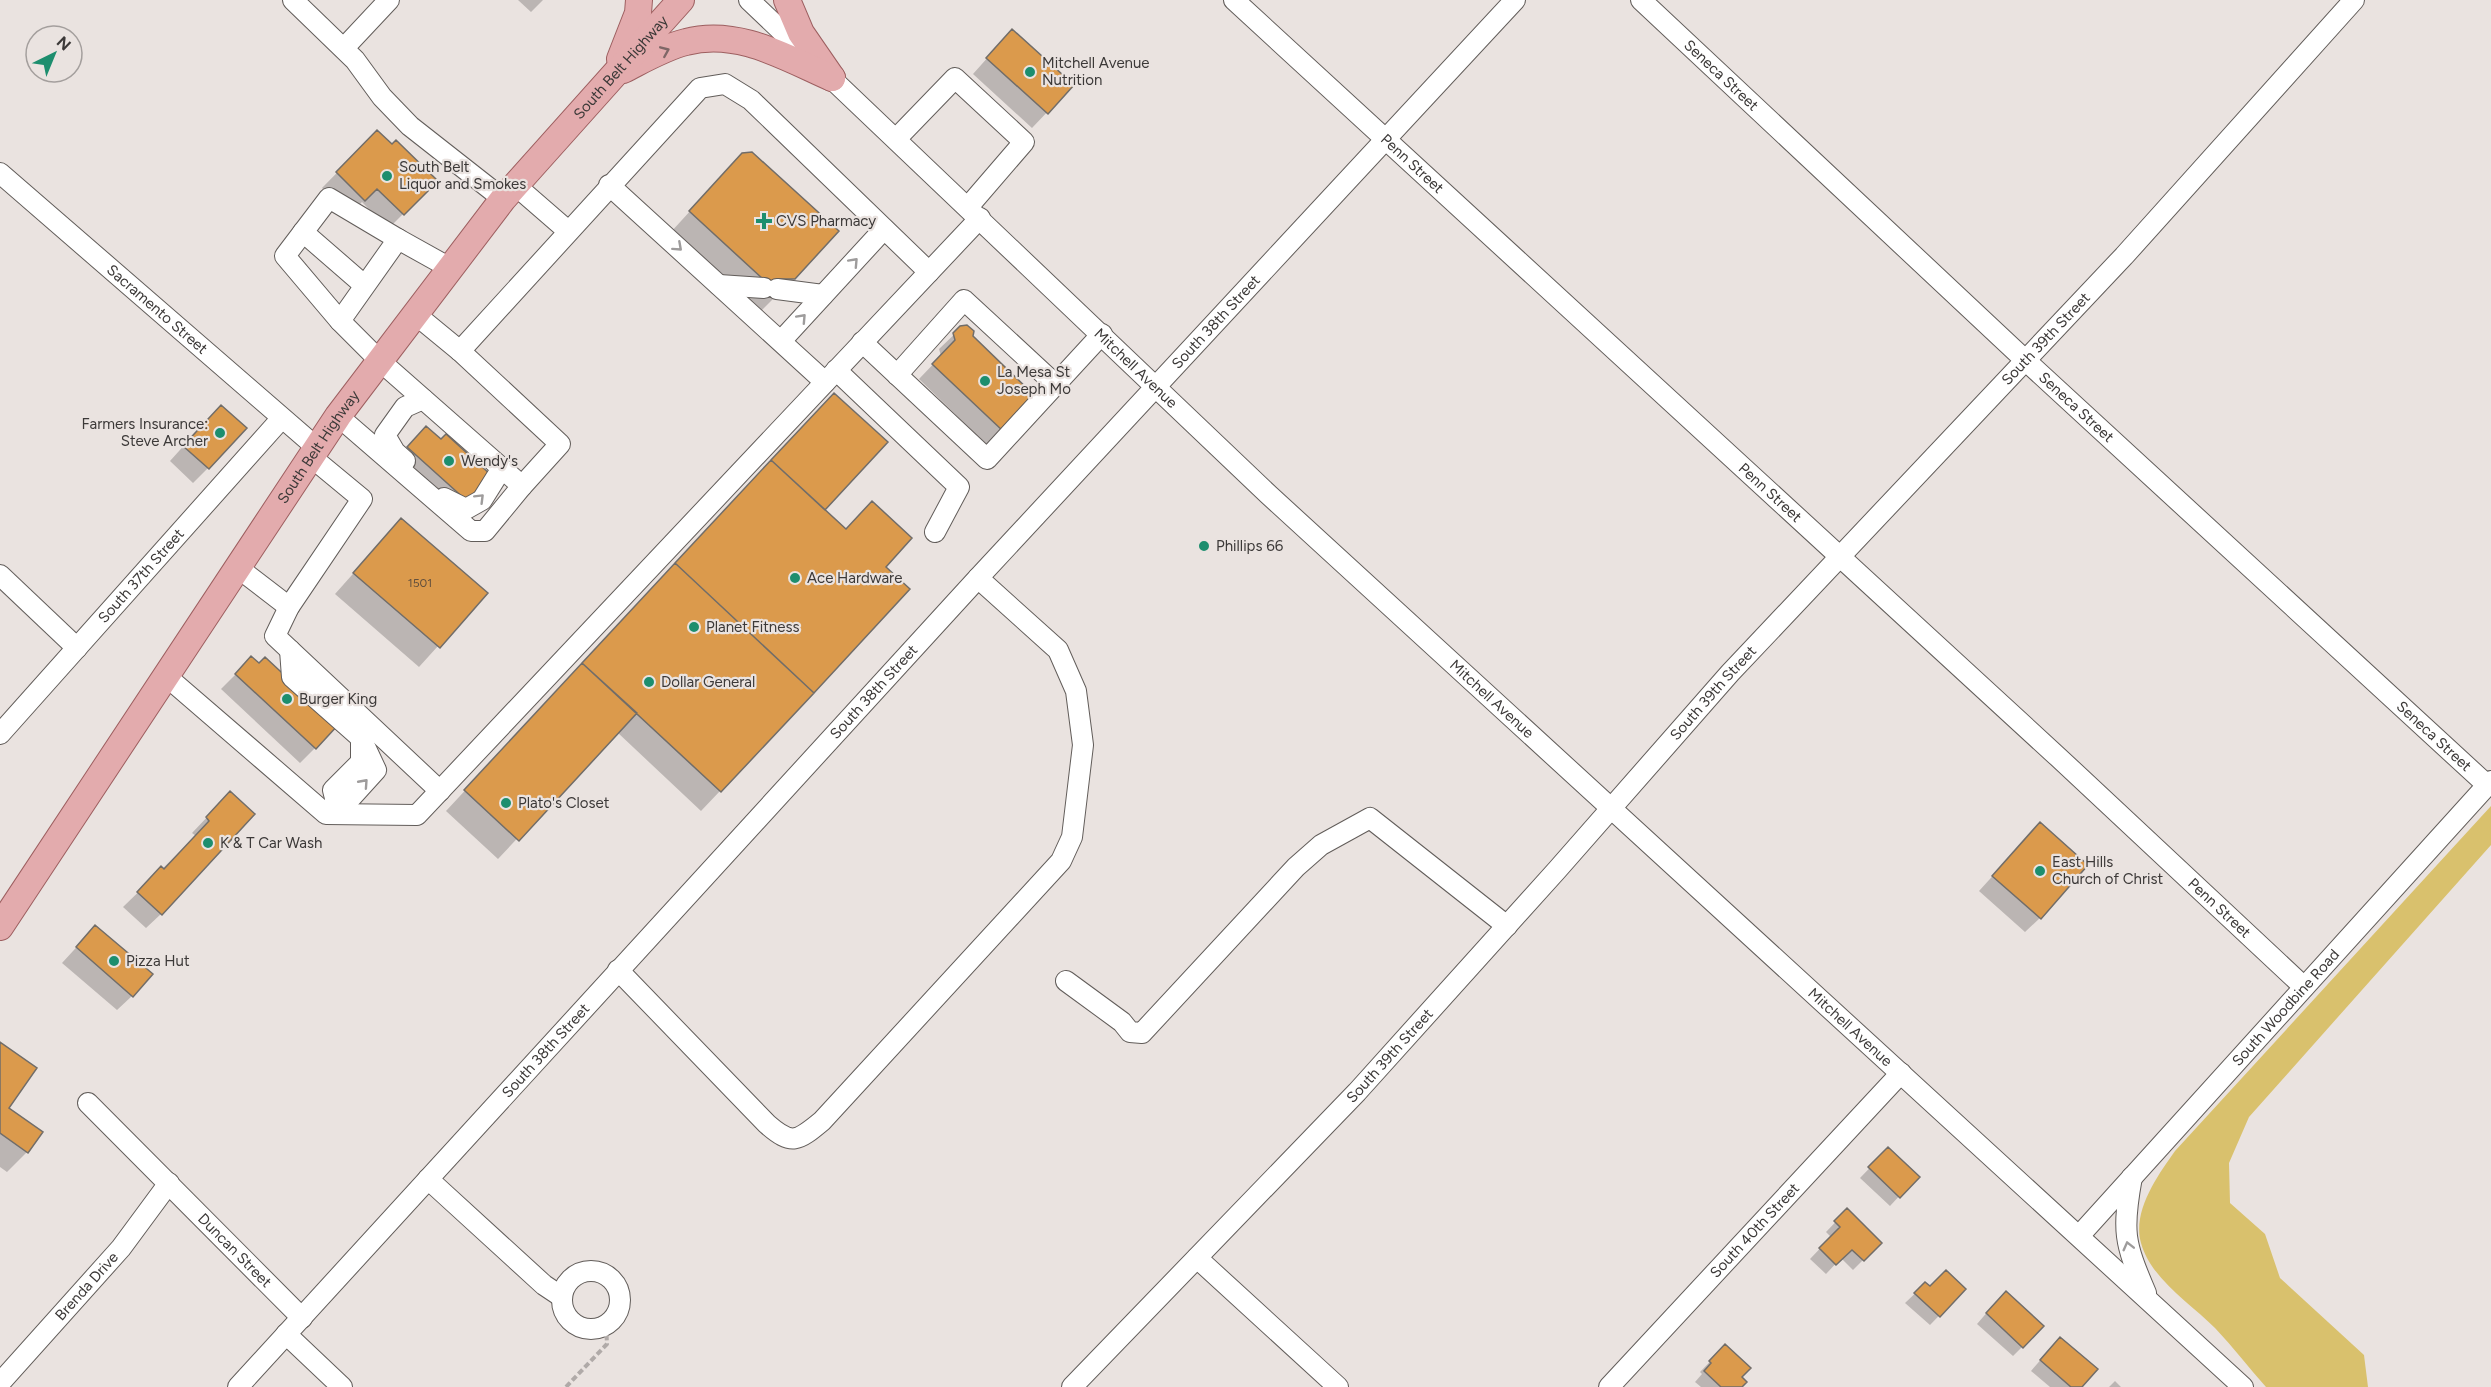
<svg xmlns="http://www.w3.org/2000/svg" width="2491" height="1387" font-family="Figtree,sans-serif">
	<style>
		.green { fill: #d9c16d }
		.shadow { fill: #0003 }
		.building { fill: #db9a4c; stroke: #716d69; stroke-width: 1.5 }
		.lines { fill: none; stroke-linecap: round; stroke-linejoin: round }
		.minor-casing { stroke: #625d5a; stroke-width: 22 }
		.major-casing { stroke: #9d5f60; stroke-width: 28 }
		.path { stroke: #b0aaa8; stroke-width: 4; stroke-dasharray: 6 3; stroke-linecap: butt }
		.minor { stroke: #fff; stroke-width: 20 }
		.major { stroke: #e3abad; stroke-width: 26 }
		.oneway { stroke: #7f6767 }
		.oneway2 { stroke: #9e9c9c }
		.poi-dot { fill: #1d8e6e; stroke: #eae3e0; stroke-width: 2 }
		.labels { text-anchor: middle; stroke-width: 4.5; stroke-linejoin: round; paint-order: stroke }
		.number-label { font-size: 12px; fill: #64513d }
		.poi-label { font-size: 15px; fill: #3c3938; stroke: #eae3e0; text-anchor: start }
		.street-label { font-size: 15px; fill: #3c3938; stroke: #eae3e0 }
	</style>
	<rect width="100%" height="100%" fill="#eae3e0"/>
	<!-- green -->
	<path class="green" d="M2491,806V845L2249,1117L2229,1163L2230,1203L2265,1234L2280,1278L2364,1355L2368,1387H2266C2249,1368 2233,1347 2215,1328C2190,1303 2151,1279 2141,1243C2132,1211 2158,1175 2175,1151Z"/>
	<!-- shadow -->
	<path class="shadow" d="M518,0H543L531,12Z
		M998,46L1072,86L1032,128L973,74Z
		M377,132L436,181L388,229L362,202L350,214L322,188Z
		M723,175L794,278L756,316L671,232Z
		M961,328L971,337L1003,431L988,446L919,379L941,356L939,349Z
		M815,414L823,510L884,567L720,791L701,811L617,732L498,859L446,811Z
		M206,421L208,468L193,483L170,461Z
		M441,441L488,475L451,514L394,462L412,442Z
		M401,520L486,593L419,667L335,594Z
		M259,665L315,748L300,763L221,689L237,673Z
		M230,793L161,914L146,928L123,907L196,836L192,833Z
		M2040,824V918L2025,932L1979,891Z
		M95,927L132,996L117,1010L62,963Z
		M0,1044L7,1108L27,1152L7,1172L0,1167Z
		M1888,1149L1917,1177L1890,1206L1860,1178Z
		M1847,1210L1880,1243L1853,1270L1841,1258L1826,1274L1810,1259L1831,1237L1826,1232Z
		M1925,1284L1930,1288L1964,1290L1930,1325L1905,1303Z
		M1996,1302L2022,1347L2013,1356L1977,1324Z
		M1725,1346L1740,1377V1387H1701L1695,1382L1702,1374L1700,1372Z
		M2051,1348L2080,1387H2050L2031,1371Z
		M2115,1381L2121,1387H2109Z"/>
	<!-- building -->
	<path class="building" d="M1012,29L1074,85L1048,114L986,58Z
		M377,130L392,144L396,140L438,181L404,215L377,189L365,201L336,172Z
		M752,152L839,231L795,279H777V297H764V280L689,211L742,153Z
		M967,325L974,331L973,336L1037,398L1004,432L932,364L955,340L953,333L960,326Z
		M834,393L888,442L825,510L771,460Z
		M221,405L247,428L209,469L183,446Z
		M426,426L441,439L446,434L491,475L467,501L407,447Z
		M771,460L846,529L872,501L912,538L886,567L910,589L814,693L675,563Z
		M401,518L488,593L440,648L353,573Z
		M675,563L814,693L721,792L582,663Z
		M251,656L259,663L265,657L338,725L316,749L235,674Z
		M582,663L637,713L519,841L464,790Z
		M230,791L255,814L162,915L137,892L161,866L164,869L209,821L206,817Z
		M2040,822L2088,865L2041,919L1992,876Z
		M95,925L153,974L133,997L76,947Z
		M0,1042L37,1068L9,1108L43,1132L28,1153L0,1133Z
		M1888,1147L1920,1177L1900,1198L1868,1167Z
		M1847,1208L1882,1243L1864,1261L1852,1250L1836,1265L1819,1248L1840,1227L1834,1221Z
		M1946,1270L1966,1289L1940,1317L1914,1293L1925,1282L1930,1286Z
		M2006,1291L2044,1326L2023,1348L1986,1313Z
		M2060,1337L2098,1369L2082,1387H2071L2040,1360Z
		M1725,1344L1751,1368L1742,1377L1747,1382L1742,1387H1721L1704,1371L1711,1363L1709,1361Z"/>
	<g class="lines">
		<defs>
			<g id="minor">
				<path d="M293,0L355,60L382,97L410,126L503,199"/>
				<path id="s1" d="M749,0L1269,495L2243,1387"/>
				<path id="s2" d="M1234,0L2058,757L2304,987"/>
				<path id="s3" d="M1641,0L2024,359L2487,785"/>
				<path d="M344,48L389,0"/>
				<path d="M896,139L955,78L1024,142L968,207"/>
				<path id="s4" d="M0,173L316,447"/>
				<path d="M515,185L568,231"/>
				<path d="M609,185L825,382"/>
				<path d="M303,232L364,285"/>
				<path d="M719,285L764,288"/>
				<path d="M777,289L823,295"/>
				<path d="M415,314L460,351L560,444L522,486"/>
				<path d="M340,321L285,256L329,198L398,239"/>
				<path d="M781,341L884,229"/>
				<path d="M862,342L987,459L1102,334"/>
				<path d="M460,351L700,88L725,84L751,100L929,272"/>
				<path d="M836,370L959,487L935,532"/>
				<path d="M897,375L964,300L1056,385"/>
				<path d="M338,416L471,531H485L522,486L380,361L340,321L398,239L450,268"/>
				<path d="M310,456L362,499L289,607L275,636L440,791"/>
				<path d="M405,461L395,452L385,435L405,407L423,399"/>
				<path d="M444,498L466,509L482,500L502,468"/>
				<path d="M237,567L289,607"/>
				<path d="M0,575L77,648"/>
				<path d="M290,650L292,677L361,738L376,770L347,802H336L327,813"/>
				<path d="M166,676L326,814L417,815L980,218"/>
				<path id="s5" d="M0,734L281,419"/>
				<path d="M336,802L333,790L361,762V741"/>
				<path d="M618,970L767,1124C792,1146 798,1141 822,1121L1061,861L1072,837L1083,745L1076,691L1058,650L978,578"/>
				<path d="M1066,981L1122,1022L1130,1032L1142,1033L1296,867L1321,845L1370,818L1507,926"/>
				<path id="s6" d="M88,1103L302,1318"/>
				<path d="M2132,1177C2122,1231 2124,1242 2146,1293"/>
				<path d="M428,1179L544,1285L562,1297"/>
				<path id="s7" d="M2079,1236L2491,781"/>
				<path d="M1197,1258L1338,1387"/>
				<circle cx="591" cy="1300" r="29"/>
				<path d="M286,1334L342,1387"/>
				<path id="s8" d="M0,1383L121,1248L169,1183"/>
				<path id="s9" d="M238,1387L978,578L1515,0"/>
				<path id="s10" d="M1072,1387L1357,1092L1557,870L1730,673L2124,256L2354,0"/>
				<path id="s11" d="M1609,1387L1901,1073"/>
			</g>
			<g id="major">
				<path d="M787,0L801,33L832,78"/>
				<path d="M620,59L638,13L639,0"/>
				<path d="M623,70C643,60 665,47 686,42C738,28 786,58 832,78"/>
				<path id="s12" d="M0,927L338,416L503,199L681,0"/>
			</g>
		</defs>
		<!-- minor casing -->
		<use href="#minor" class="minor-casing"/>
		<!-- major casing -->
		<use href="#major" class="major-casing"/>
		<!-- path -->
		<path class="path" d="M566,1387L607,1344L606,1325"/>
		<!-- minor -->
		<use href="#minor" class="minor"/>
		<!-- major -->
		<use href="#major" class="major"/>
	</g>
	<!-- one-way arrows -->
	<defs><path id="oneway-chevron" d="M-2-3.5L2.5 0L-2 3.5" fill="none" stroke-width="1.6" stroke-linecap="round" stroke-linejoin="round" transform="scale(1.5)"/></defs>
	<use class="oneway" href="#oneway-chevron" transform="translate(665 51) rotate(-23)"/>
	<g class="oneway2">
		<use href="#oneway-chevron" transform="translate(678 247) rotate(42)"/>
		<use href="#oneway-chevron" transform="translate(854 262) rotate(-47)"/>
		<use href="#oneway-chevron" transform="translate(802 318) rotate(-47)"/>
		<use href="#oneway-chevron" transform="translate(480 498) rotate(-45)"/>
		<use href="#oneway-chevron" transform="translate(364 783) rotate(-48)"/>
		<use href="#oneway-chevron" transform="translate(2128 1246) rotate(-104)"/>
	</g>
	<!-- markers -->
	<g class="poi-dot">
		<circle cx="1030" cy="72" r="6"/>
		<circle cx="387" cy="176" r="6"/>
		<path d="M761 212h6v6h6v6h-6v6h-6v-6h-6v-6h6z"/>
		<circle cx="985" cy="381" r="6"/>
		<circle cx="220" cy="433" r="6"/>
		<circle cx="449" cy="461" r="6"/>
		<circle cx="1204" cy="546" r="6"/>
		<circle cx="795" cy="578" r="6"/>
		<circle cx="694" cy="627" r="6"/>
		<circle cx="649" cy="682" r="6"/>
		<circle cx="287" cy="699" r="6"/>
		<circle cx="506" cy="803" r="6"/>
		<circle cx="208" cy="843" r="6"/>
		<circle cx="2040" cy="871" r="6"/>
		<circle cx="114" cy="961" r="6"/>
	</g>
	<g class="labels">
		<!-- number labels -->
		<g class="number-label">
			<text x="420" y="587">1501</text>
		</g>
		<!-- poi labels -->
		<g class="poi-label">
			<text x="1042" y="68">Mitchell Avenue<tspan x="1042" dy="17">Nutrition</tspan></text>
			<text x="399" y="172">South Belt<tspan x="399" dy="17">Liquor and Smokes</tspan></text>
			<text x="776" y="226">CVS Pharmacy</text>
			<text x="997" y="377">La Mesa St<tspan x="997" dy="17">Joseph Mo</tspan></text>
			<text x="208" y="429" text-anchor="end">Farmers Insurance:<tspan x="208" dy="17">Steve Archer</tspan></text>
			<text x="461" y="466">Wendy's</text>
			<text x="1216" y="551">Phillips 66</text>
			<text x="807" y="583">Ace Hardware</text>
			<text x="706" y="632">Planet Fitness</text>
			<text x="661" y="687">Dollar General</text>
			<text x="299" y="704">Burger King</text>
			<text x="518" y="808">Plato's Closet</text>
			<text x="220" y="848">K &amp; T Car Wash</text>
			<text x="2052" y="867">East Hills<tspan x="2052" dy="17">Church of Christ</tspan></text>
			<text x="126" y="966">Pizza Hut</text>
		</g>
		<!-- street labels -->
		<g class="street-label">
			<text dy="5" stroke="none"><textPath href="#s12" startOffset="1062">South Belt Highway</textPath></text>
			<text dy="5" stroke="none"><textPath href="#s3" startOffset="110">Seneca Street</textPath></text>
			<text dy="5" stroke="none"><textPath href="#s2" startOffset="242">Penn Street</textPath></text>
			<text dy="5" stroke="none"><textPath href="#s4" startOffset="208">Sacramento Street</textPath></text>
			<text dy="5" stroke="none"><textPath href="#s9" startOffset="1446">South 38th Street</textPath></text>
			<text dy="5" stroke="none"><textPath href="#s10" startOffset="1431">South 39th Street</textPath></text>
			<text dy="5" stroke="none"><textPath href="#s1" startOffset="534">Mitchell Avenue</textPath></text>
			<text dy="5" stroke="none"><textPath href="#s3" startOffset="596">Seneca Street</textPath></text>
			<text dy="5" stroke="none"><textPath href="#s12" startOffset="576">South Belt Highway</textPath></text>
			<text dy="5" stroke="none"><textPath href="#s2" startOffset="728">Penn Street</textPath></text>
			<text dy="5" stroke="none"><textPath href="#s5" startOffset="212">South 37th Street</textPath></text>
			<text dy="5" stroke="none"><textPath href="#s9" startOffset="942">South 38th Street</textPath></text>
			<text dy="5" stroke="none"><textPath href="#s10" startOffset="945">South 39th Street</textPath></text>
			<text dy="5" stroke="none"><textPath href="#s1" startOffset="1020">Mitchell Avenue</textPath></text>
			<text dy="5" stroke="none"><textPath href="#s3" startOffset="1082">Seneca Street</textPath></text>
			<text dy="5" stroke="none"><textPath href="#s2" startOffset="1340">Penn Street</textPath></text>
			<text dy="5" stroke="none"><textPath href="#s7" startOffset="308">South Woodbine Road</textPath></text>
			<text dy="5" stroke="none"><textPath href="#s1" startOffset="1506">Mitchell Avenue</textPath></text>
			<text dy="5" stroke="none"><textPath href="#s9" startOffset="456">South 38th Street</textPath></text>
			<text dy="5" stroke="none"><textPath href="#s10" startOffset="459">South 39th Street</textPath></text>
			<text dy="5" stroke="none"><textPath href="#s11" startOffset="214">South 40th Street</textPath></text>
			<text dy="5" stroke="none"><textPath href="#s6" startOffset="208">Duncan Street</textPath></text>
			<text dy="5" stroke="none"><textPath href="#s8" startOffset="130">Brenda Drive</textPath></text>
		</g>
	</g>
	<!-- north arrow -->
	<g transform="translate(54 54) rotate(43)"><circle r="28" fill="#eae3e0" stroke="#a49f9d" stroke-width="1.5"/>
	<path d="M0-4.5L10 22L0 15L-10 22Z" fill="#1d8e6e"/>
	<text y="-9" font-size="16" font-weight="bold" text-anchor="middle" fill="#3c3938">N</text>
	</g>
</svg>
